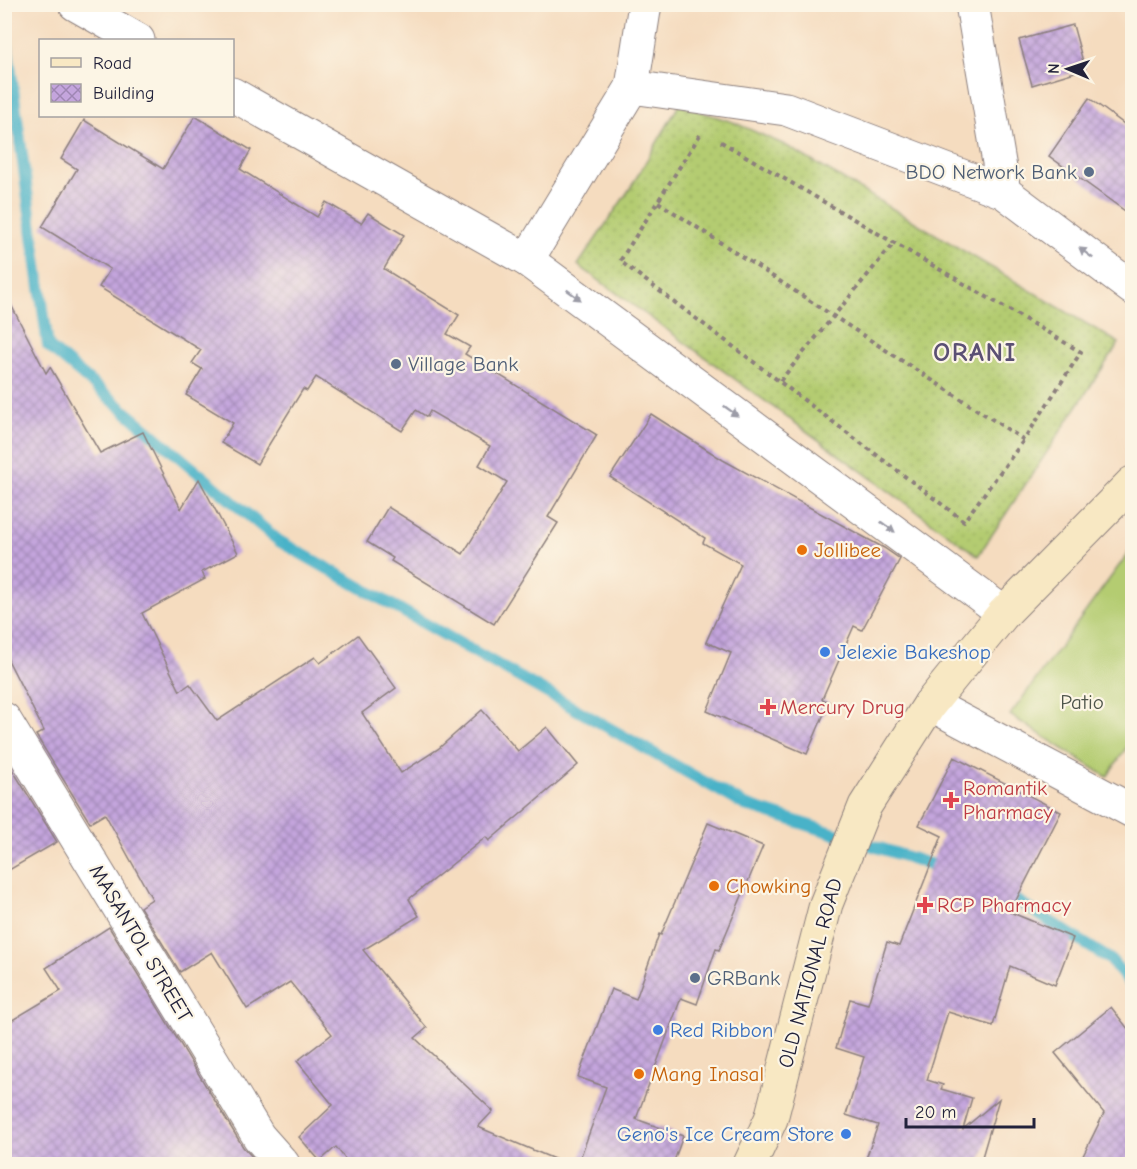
<svg xmlns="http://www.w3.org/2000/svg" width="1137" height="1169" font-family="'Comic Neue',sans-serif">
  <style>
    .grass { fill: url(#grass-dots); stroke: #6b7756; stroke-width: 1.5 }
    .garden { fill: #b4cc71; stroke: #6b7756; stroke-width: 1.5 }
    .lines { fill: none; stroke-linecap: round; stroke-linejoin: round }
    .stream { stroke: #4ab2c8; stroke-width: 12 }
    .building { fill: url(#building-cross-hatch) }
    .minor-casing { stroke: #8c7f7d; stroke-width: 35 }
    .tertiary-casing { stroke: #8c7f7d; stroke-width: 35 }
    .secondary-casing { stroke: #8c7f7d; stroke-width: 35 }
    .path { stroke: #8c7f7d; stroke-width: 4; stroke-dasharray: 4.5 4.5; stroke-linecap: butt }
    .minor { stroke: #fff; stroke-width: 33 }
    .tertiary { stroke: #fff; stroke-width: 33 }
    .secondary { stroke: #f8e8c3; stroke-width: 33 }
    .oneway { fill: #9c9ca7 }
    .service-dot { fill: #5c6f8a; stroke: #fcf5e5; stroke-width: 2 }
    .food-dot { fill: #e8710a; stroke: #fcf5e5; stroke-width: 2 }
    .shop-dot { fill: #3f7fe0; stroke: #fcf5e5; stroke-width: 2 }
    .health-dot { fill: #e0444e; stroke: #fcf5e5; stroke-width: 2 }
    .labels { text-anchor: middle; stroke-width: 4.5; stroke-linejoin: round; paint-order: stroke }
    .service-label { font-size: 21px; fill: #4e5e75; stroke: #fcf5e5; text-anchor: start }
    .food-label { font-size: 21px; fill: #c56008; stroke: #fcf5e5; text-anchor: start }
    .shop-label { font-size: 21px; fill: #366cbe; stroke: #fcf5e5; text-anchor: start }
    .park-label { font-size: 21px; fill: #4e554b; stroke: #fcf5e5 }
    .health-label { font-size: 21px; fill: #be3a42; stroke: #fcf5e5; text-anchor: start }
    .street-label { font-size: 21px; fill: #22223b; stroke: #fcf5e5 }
    .district-label { font-size: 27px; font-weight: bold; letter-spacing: 1.5px; fill: #5b5074; stroke: #fcf5e5 }
  </style>
  <defs>
    <pattern id="grass-dots" width="8" height="8" patternUnits="userSpaceOnUse" patternTransform="scale(1.5)"><rect width="8" height="8" fill="#b4cc71"/><path d="M2 2h.1M6 6h.1" fill="none" stroke="#9aaf63" stroke-width="1.8" stroke-linecap="round"/></pattern>
    <pattern id="building-cross-hatch" width="8" height="8" patternUnits="userSpaceOnUse" patternTransform="scale(1.5)"><rect width="8" height="8" fill="#c4a5dd"/><path d="M0 0l8 8M0 8l8-8" fill="none" stroke="#9f86b4"/></pattern>
  </defs>
  <rect width="100%" height="100%" fill="#fcf5e5"/>
  <filter id="ink" filterUnits="userSpaceOnUse"><feTurbulence type="fractalNoise" baseFrequency=".0167" numOctaves="2"/><feDisplacementMap in="SourceGraphic" scale="12" xChannelSelector="R" yChannelSelector="G"/><feConvolveMatrix kernelMatrix="1 2 1 2 8 2 1 2 1" color-interpolation-filters="sRGB"/></filter>
  <filter id="wash" filterUnits="userSpaceOnUse"><feTurbulence type="fractalNoise" baseFrequency=".008" numOctaves="4" result="noise"/><feDisplacementMap in="SourceGraphic" scale="24" xChannelSelector="R" yChannelSelector="G"/><feGaussianBlur stdDeviation="1.35" result="paint"/><feColorMatrix in="noise" values="0 0 0 0 0 0 0 0 0 0 0 0 0 0 0 0 0 1.4 0 .05"/><feComposite in="paint" operator="in"/></filter>
  <g filter="url(#wash)">
    <rect width="100%" height="100%" fill="#f5dcbf"/>
    <!-- grass -->
    <polygon class="grass" points="679,105 733,122 785,145 1119,343 978,556 578,265 631,187"/>
    <!-- garden -->
    <polygon class="garden" points="1132,548 1132,739 1107,777 1010,715"/>
    <g class="lines">
      <!-- stream -->
      <g class="stream">
        <polyline points="4,22 48,346 279,541 745,805 945,869"/>
        <polyline points="1003,892 1111,960 1132,986"/>
      </g>
    </g>
    <g id="blocks">
      <!-- building -->
      <g class="building">
        <polygon points="1073,25 1085,69 1032,85 1019,40"/>
        <polygon points="1089,98 1132,130 1132,216 1049,156"/>
        <polygon points="195,116 251,150 240,169 317,217 326,202 361,223 368,213 404,235 384,269 459,315 447,334 470,347 465,354 597,435 548,517 558,523 494,624 391,561 393,558 367,542 388,507 463,554 507,482 479,465 490,446 430,411 427,417 416,410 402,431 316,377 307,391 303,389 257,464 221,443 233,423 186,395 202,369 192,363 201,350 99,287 110,269 42,227 77,169 61,159 84,120 163,169"/>
        <polygon points="4,291 46,373 50,367 100,453 143,432 181,509 199,479 238,553 202,572 205,579 142,613 180,691 190,684 217,721 315,657 320,663 358,635 396,688 362,713 401,773 438,749 482,710 518,751 547,727 578,765 489,841 486,837 409,899 419,916 363,950 427,1028 415,1038 493,1111 478,1127 566,1164 349,1164 336,1147 320,1161 299,1137 333,1105 297,1061 332,1034 290,982 247,1009 212,952 180,972 140,907 152,899 105,814 90,823 36,735 44,731 4,652"/>
        <polygon points="651,414 723,460 884,548 900,559 862,630 854,626 822,699 829,702 807,754 707,711 731,653 706,642 741,564 703,543 705,538 610,477"/>
        <polygon points="4,756 57,842 4,873"/>
        <polygon points="954,757 1061,812 1010,912 1073,938 1055,985 1010,966 993,1026 948,1012 927,1080 943,1085 941,1089 972,1098 963,1129 999,1099 980,1164 864,1164 878,1125 846,1115 864,1057 836,1048 850,999 868,1004 887,942 899,946 942,836 919,825"/>
        <polygon points="708,823 763,846 719,950 716,949 697,1004 681,998 636,1119 683,1136 673,1164 578,1164 606,1087 578,1077 611,989 636,999 659,934 661,935"/>
        <polygon points="109,927 243,1147 254,1159 245,1164 4,1164 4,1025 61,991 46,968"/>
        <polygon points="1111,1007 1132,1034 1132,1164 1079,1164 1104,1113 1055,1053"/>
      </g>
    </g>
  </g>
  <g filter="url(#ink)">
    <use href="#blocks" fill-opacity="0" stroke="#8c7f7d" stroke-width="1.5"/>
    <g class="lines">
      <!-- minor casing -->
      <g class="minor-casing">
        <g id="minor">
          <polyline points="972,4 1004,192"/>
          <polyline points="632,87 645,4"/>
        </g>
      </g>
      <!-- tertiary casing -->
      <g class="tertiary-casing">
        <g id="tertiary">
          <polyline points="75,4 138,40"/>
          <polyline points="232,94 527,260 1004,613"/>
          <polyline points="527,260 632,87 786,109 1004,192 1132,288"/>
          <polyline points="930,704 1132,811"/>
          <polyline points="4,719 259,1137 283,1164"/>
        </g>
      </g>
      <!-- secondary casing -->
      <g class="secondary-casing">
        <polyline id="secondary" points="750,1164 771,1119 826,904 865,806 930,704 1004,613 1132,483"/>
      </g>
      <!-- path -->
      <g class="path">
        <polyline points="700,135 620,261 964,521 1024,440"/>
        <polyline points="658,202 1024,440 1081,352 718,140"/>
        <polyline points="780,381 894,243"/>
      </g>
      <!-- minor -->
      <use href="#minor" class="minor"/>
      <!-- tertiary -->
      <use href="#tertiary" class="tertiary"/>
      <!-- secondary -->
      <use href="#secondary" class="secondary"/>
    </g>
    <!-- one-way arrows -->
    <defs><path id="oneway-solid" d="M-6-.8H1V-3.2L6.5 0L1 3.2V.8H-6Z" transform="scale(1.5)"/></defs>
    <g class="oneway">
      <use href="#oneway-solid" transform="translate(1086 253) rotate(-143)"/>
      <use href="#oneway-solid" transform="translate(574 295) rotate(36)"/>
      <use href="#oneway-solid" transform="translate(731 411) rotate(36)"/>
      <use href="#oneway-solid" transform="translate(888 527) rotate(36)"/>
    </g>
  </g>
  <!-- markers -->
  <g class="service-dot">
    <circle cx="1089" cy="172" r="6"/>
    <circle cx="396" cy="364" r="6"/>
    <circle cx="695" cy="978" r="6"/>
  </g>
  <g class="food-dot">
    <circle cx="802" cy="550" r="6"/>
    <circle cx="714" cy="886" r="6"/>
    <circle cx="639" cy="1074" r="6"/>
  </g>
  <g class="shop-dot">
    <circle cx="825" cy="652" r="6"/>
    <circle cx="658" cy="1030" r="6"/>
    <circle cx="846" cy="1134" r="6"/>
  </g>
  <g class="health-dot">
    <path d="M765 698h6v6h6v6h-6v6h-6v-6h-6v-6h6z"/>
    <path d="M948 791h6v6h6v6h-6v6h-6v-6h-6v-6h6z"/>
    <path d="M922 896h6v6h6v6h-6v6h-6v-6h-6v-6h6z"/>
  </g>
  <g class="labels">
    <!-- service labels -->
    <g class="service-label">
      <text x="1077" y="179" text-anchor="end">BDO Network Bank</text>
      <text x="408" y="371">Village Bank</text>
      <text x="707" y="985">GRBank</text>
    </g>
    <!-- food labels -->
    <g class="food-label">
      <text x="814" y="557">Jollibee</text>
      <text x="726" y="893">Chowking</text>
      <text x="651" y="1081">Mang Inasal</text>
    </g>
    <!-- shop labels -->
    <g class="shop-label">
      <text x="837" y="659">Jelexie Bakeshop</text>
      <text x="670" y="1037">Red Ribbon</text>
      <text x="834" y="1141" text-anchor="end">Geno's Ice Cream Store</text>
    </g>
    <!-- park labels -->
    <g class="park-label">
      <text x="1082" y="709">Patio</text>
    </g>
    <!-- health labels -->
    <g class="health-label">
      <text x="780" y="714">Mercury Drug</text>
      <text x="963" y="795">Romantik<tspan x="963" dy="24">Pharmacy</tspan></text>
      <text x="937" y="912">RCP Pharmacy</text>
    </g>
    <!-- street labels -->
    <g class="street-label">
      <text transform="translate(141 943) rotate(59)" y="7">MASANTOL STREET</text>
      <text transform="translate(810 973) rotate(-75)" y="7">OLD NATIONAL ROAD</text>
    </g>
    <!-- district labels -->
    <g class="district-label">
      <text x="975" y="361">ORANI</text>
    </g>
  </g>
  <!-- margin -->
  <rect width="1137" height="1169" fill="none" stroke="#fcf5e5" stroke-width="24"/>
  <!-- legend -->
  <rect x="39" y="39" width="195" height="78" fill="#fcf5e5" stroke="#a5a1a1" stroke-width="1.5"/>
  <rect x="51" y="58" width="30" height="9" fill="#f8e8c3" stroke="#a5a1a1" stroke-width="1.5"/>
  <text x="93" y="69" font-size="18" fill="#22223b">Road</text>
  <rect x="51" y="84" width="30" height="18" fill="url(#building-cross-hatch)" stroke="#a5a1a1" stroke-width="1.5"/>
  <text x="93" y="99" font-size="18" fill="#22223b">Building</text>
  <!-- north arrow -->
  <g transform="translate(1068 69) rotate(272)" stroke="#fcf5e5" stroke-width="4.5" paint-order="stroke">
  <path d="M0-4.5L10 22L0 15L-10 22Z" fill="#22223b"/>
  <text y="-9" font-size="16" font-weight="bold" text-anchor="middle" fill="#22223b">N</text>
  </g>
  <!-- scale -->
  <path d="M906 1118v9h128v-9" fill="none" stroke="#22223b" stroke-width="3"/>
  <text x="915" y="1118" font-size="18" fill="#22223b" stroke="#fcf5e5" stroke-width="4.5" paint-order="stroke">20 m</text>
</svg>
